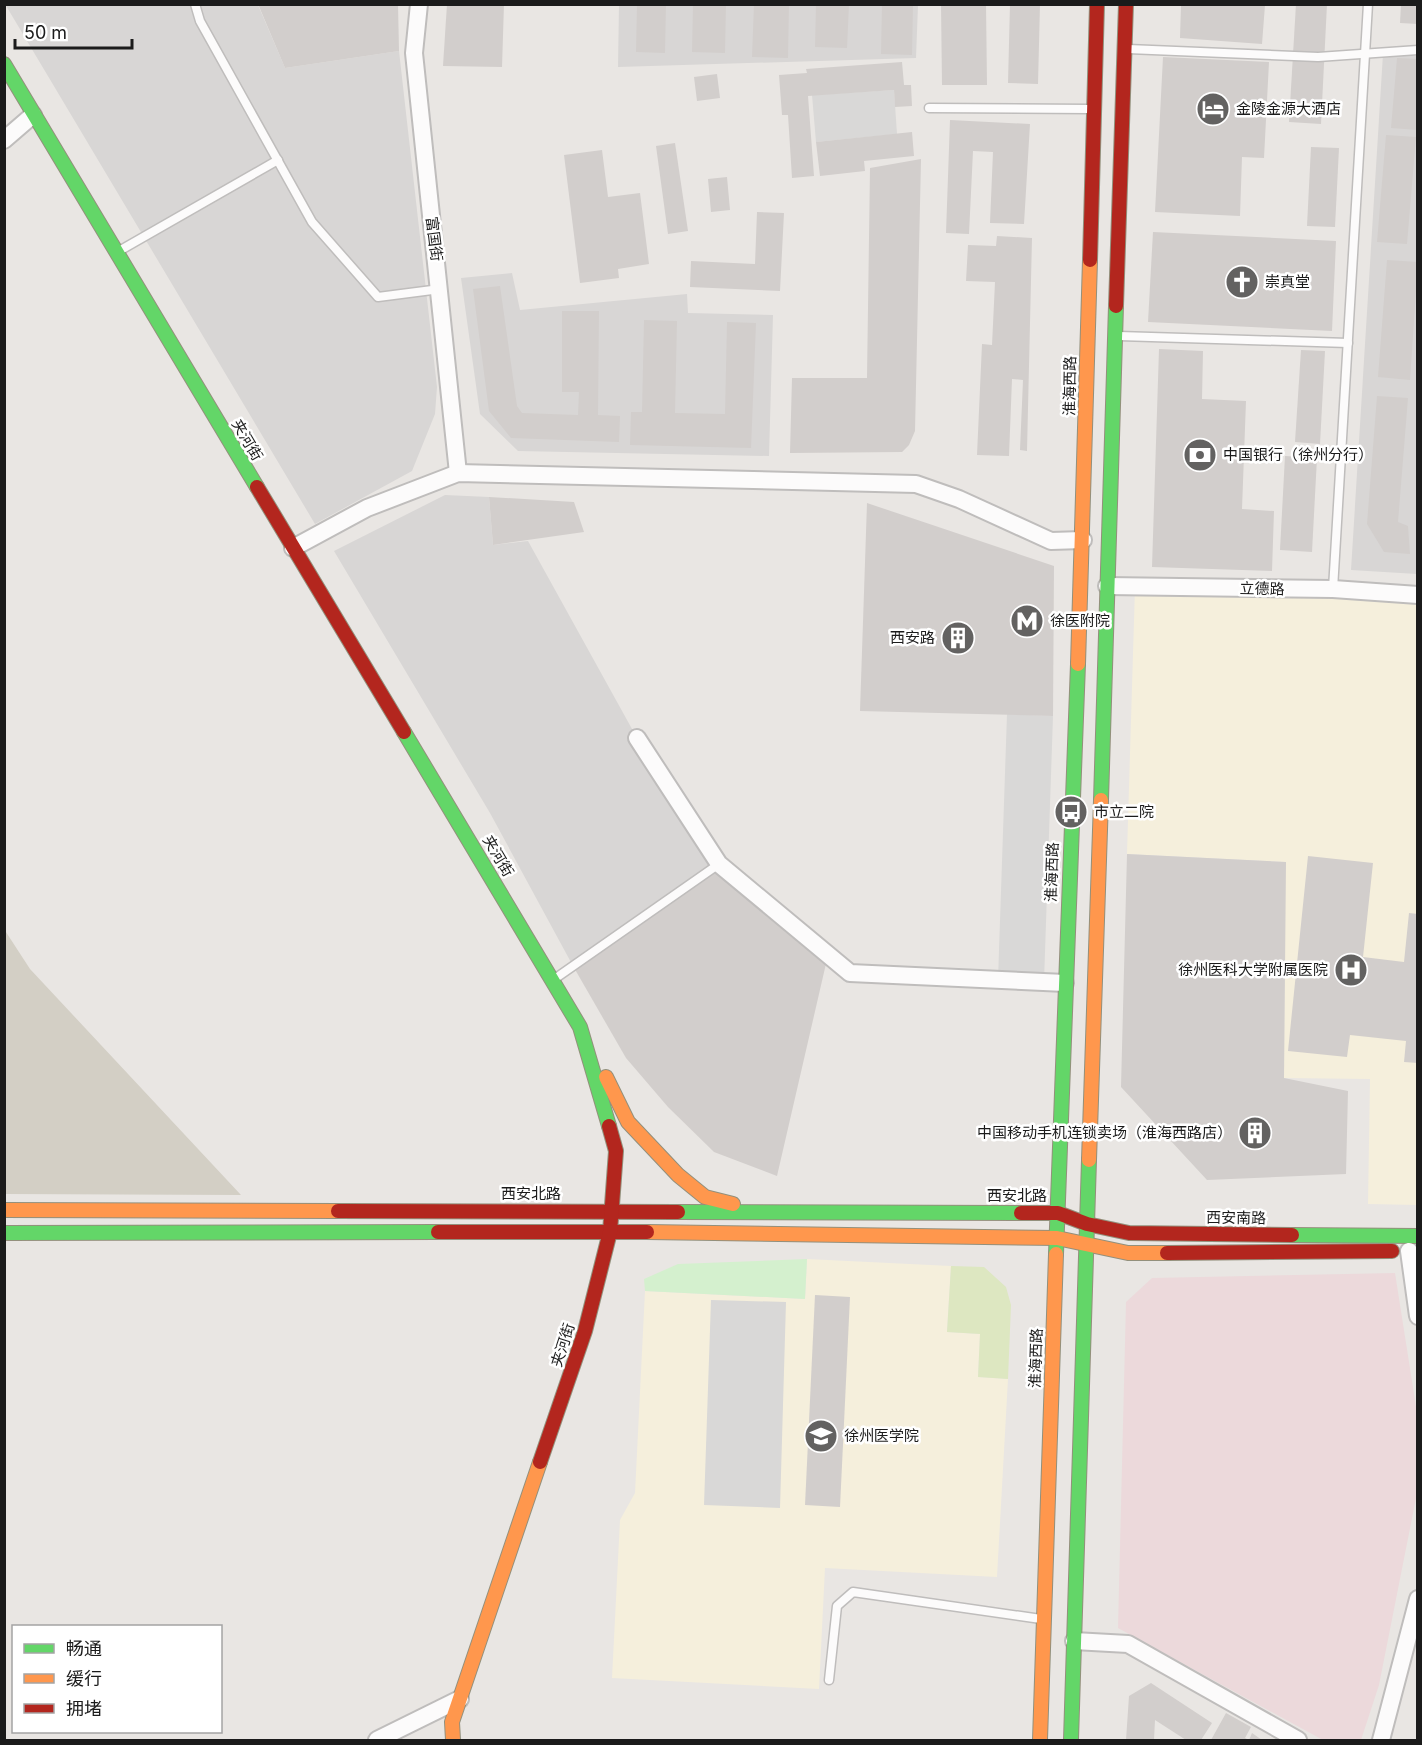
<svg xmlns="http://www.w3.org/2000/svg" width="1422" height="1745" font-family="Inter,'Noto Sans SC',sans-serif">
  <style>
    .residential { fill: #d8d6d5 }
    .commercial { fill: #ecd9db }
    .education { fill: #f5efdc }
    .construction { fill: #d3cfc5 }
    .grass { fill: #dde7c1 }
    .park { fill: #d4f0ce }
    .parking { fill: #d9d8d7 }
    .building { fill: #d2cecc }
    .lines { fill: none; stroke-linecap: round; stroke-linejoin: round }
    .lane-casing { stroke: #bfbdbc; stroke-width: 11 }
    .street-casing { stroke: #bfbdbc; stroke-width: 20 }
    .fast-casing { stroke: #93907c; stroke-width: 16 }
    .slow-casing { stroke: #93907c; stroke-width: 16 }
    .jam-casing { stroke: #93907c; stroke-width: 16 }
    .lane { stroke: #fcfbfb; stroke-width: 8 }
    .street { stroke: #fcfbfb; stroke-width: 16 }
    .fast { stroke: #63d668; stroke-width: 14 }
    .slow { stroke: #ff974d; stroke-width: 14 }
    .jam { stroke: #b3261e; stroke-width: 14 }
    .labels { text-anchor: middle; stroke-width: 5; stroke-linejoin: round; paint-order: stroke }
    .poi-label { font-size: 15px; fill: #1b1b1b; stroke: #fff; text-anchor: start }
    .street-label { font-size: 15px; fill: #1b1b1b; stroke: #fff }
  </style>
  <rect width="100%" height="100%" fill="#e9e6e3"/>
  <!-- residential -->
  <g class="residential">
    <polygon points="5,4 258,5 285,68 399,51 437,387 435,414 412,471 315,524"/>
    <polygon points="619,5 918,5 916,58 618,67"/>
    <polygon points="1383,54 1417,56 1417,574 1351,570"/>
    <polygon points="512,273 520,310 687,294 688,313 773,315 769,456 518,451 480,414 461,278"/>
    <polygon points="445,495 489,497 493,545 528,541 637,738 719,864 573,966 490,813 334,551"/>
  </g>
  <!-- commercial -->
  <polygon class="commercial" points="1395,1273 1417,1413 1417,1493 1379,1685 1361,1740 1323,1740 1118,1628 1126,1302 1152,1278"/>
  <!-- education -->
  <g class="education">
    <polygon points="1135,587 1417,599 1417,1205 1368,1204 1370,1079 1284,1078 1285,862 1127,854"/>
    <polygon points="807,1259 951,1266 947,1332 980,1334 978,1377 1008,1379 997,1577 825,1568 819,1689 612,1678 620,1520 635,1493 645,1291 805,1299"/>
  </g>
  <!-- construction -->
  <polygon class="construction" points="4,929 30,969 241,1195 5,1194"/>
  <!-- grass -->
  <polygon class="grass" points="951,1266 984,1267 1006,1287 1011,1305 1008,1379 978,1377 980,1334 947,1332"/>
  <!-- park -->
  <polygon class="park" points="807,1259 805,1299 645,1291 644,1279 678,1264"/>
  <!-- parking -->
  <g class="parking">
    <polygon points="894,90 897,134 816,142 812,95"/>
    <polygon points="1007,714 1053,716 1044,982 998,980"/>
    <polygon points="711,1300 786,1302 780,1508 704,1505"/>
  </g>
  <!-- building -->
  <g class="building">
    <polygon points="258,4 398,4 399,51 285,68"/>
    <polygon points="447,4 504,4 502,67 443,66"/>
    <polygon points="637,4 666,4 665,53 636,52"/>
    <polygon points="693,4 726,4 725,53 692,52"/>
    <polygon points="754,4 789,4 788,58 752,57"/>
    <polygon points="816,4 849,4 847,48 815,47"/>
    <polygon points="882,4 913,4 912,55 881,54"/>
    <polygon points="941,4 986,4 987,85 942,85"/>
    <polygon points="1010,4 1040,4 1038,84 1008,83"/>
    <polygon points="1296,4 1327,4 1321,124 1289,122"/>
    <polygon points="1401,4 1418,4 1418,24 1400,23"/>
    <polygon points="1181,5 1265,5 1262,44 1180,38"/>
    <polygon points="1163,57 1269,62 1264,158 1242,157 1240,216 1155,212"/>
    <polygon points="1397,58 1418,59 1418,130 1391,128"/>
    <polygon points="902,62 904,85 911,85 912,106 895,107 894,90 808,96 814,176 792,178 788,115 782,115 779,75 807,73 806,69"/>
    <polygon points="717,74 720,98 697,101 694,77"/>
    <polygon points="950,120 1030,124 1024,224 990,223 993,152 973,151 969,234 946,233"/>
    <polygon points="912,132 914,156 864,161 865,171 820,176 816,142"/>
    <polygon points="1386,135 1416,137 1407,244 1377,242"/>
    <polygon points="675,143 688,231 668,234 656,146"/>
    <polygon points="1311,147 1339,148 1335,227 1307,226"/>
    <polygon points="602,150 608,197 640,193 649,264 618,269 619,278 580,283 564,155"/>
    <polygon points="921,159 915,431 909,445 902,452 790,453 792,378 867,378 870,168"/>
    <polygon points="727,177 730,210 711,212 708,179"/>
    <polygon points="757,212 784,213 780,291 690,287 691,261 755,264"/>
    <polygon points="1153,232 1336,241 1332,331 1148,322"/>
    <polygon points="997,236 1032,238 1027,451 1020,450 1023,380 1012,379 1009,456 977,455 982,344 992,345 995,282 966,281 968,245 996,246"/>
    <polygon points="1387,260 1418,262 1410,380 1378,377"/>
    <polygon points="500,286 517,406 522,413 578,415 579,392 562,392 562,311 599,311 598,415 620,416 619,442 511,438 489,411 473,289"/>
    <polygon points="644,320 677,321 675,413 725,414 727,322 756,323 751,448 630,445 631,412 642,412"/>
    <polygon points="1159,349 1203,351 1202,399 1246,401 1242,509 1274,511 1272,571 1152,567"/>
    <polygon points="1301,350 1325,351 1320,444 1295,442"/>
    <polygon points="1377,396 1408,398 1398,522 1408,526 1410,554 1384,552 1367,524"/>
    <polygon points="1285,456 1317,458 1312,552 1280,550"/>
    <polygon points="489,497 574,502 584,532 493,545"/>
    <polygon points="867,503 1054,566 1053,716 860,711"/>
    <polygon points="1127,854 1286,862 1284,1078 1348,1091 1346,1174 1207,1180 1121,1087"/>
    <polygon points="1308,856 1373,863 1363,957 1404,962 1409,913 1418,914 1418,1063 1404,1062 1406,1041 1350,1035 1347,1057 1288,1051"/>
    <polygon points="719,864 828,955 777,1176 714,1152 668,1107 626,1058 573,966"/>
    <polygon points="815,1295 850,1297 840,1507 805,1505"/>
    <polygon points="1151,1683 1212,1723 1201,1740 1186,1740 1155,1720 1154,1740 1126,1740 1129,1696"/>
    <polygon points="1226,1713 1251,1727 1245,1738 1249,1740 1252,1733 1262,1740 1211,1740"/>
  </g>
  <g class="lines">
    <!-- lane casing -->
    <g class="lane-casing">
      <g id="lane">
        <polyline points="195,4 200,21 312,222 378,297 440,289"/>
        <polyline points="1128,49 1318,57 1418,50"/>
        <polyline points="929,108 1090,109"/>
        <polyline points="119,251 278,160"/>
        <polyline points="1119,336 1348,343"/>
        <polyline points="1333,589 1368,4"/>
        <polyline points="553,980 719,864"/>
        <polyline points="829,1680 837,1606 853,1592 1041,1619"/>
      </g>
    </g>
    <!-- street casing -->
    <g class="street-casing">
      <g id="street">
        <polyline points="419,4 414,53 458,473"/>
        <polyline points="4,140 33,115"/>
        <polyline points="293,548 367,508 458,473 916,484 959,499 1051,541 1083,540"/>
        <polyline points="1107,586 1333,589 1418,595"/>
        <polyline points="637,738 719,864 850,973 1065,983"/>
        <polyline points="1409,1251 1418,1316"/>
        <polyline points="1074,1641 1128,1644 1298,1740"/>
        <polyline points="377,1740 460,1699"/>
        <polyline points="1381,1740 1418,1599"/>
      </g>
    </g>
    <!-- fast casing -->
    <g class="fast-casing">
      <g id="fast">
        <polyline points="4,64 257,487"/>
        <polyline points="404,732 580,1027 609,1126"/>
        <polyline points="1101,800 1116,306"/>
        <polyline points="678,1212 1021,1213"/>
        <polyline points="4,1233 438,1232"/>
        <polyline points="1292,1235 1418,1236"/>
        <polyline points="1056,1254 1078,664"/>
        <polyline points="1071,1740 1089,1160"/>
      </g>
    </g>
    <!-- slow casing -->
    <g class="slow-casing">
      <g id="slow">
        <polyline points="1078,664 1090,260"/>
        <polyline points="606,1077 628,1122 678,1175 705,1197 733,1204"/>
        <polyline points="1089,1160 1101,800"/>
        <polyline points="4,1210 338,1211"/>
        <polyline points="647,1232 1057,1238 1128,1253 1167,1253"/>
        <polyline points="453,1740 452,1722 540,1462"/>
        <polyline points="1040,1740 1056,1254"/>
      </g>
    </g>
    <!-- jam casing -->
    <g class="jam-casing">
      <g id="jam">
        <polyline points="1090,260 1097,4"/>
        <polyline points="1116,306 1126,4"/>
        <polyline points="257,487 404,732"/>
        <polyline points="338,1211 678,1212"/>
        <polyline points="1021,1213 1058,1213 1087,1224 1129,1233 1292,1235"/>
        <polyline points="438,1232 647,1232"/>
        <polyline points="1167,1253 1392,1251"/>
        <polyline points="540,1462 585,1331 610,1232 616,1151 609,1126"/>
      </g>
    </g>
    <!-- lane -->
    <use href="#lane" class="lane"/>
    <!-- street -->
    <use href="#street" class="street"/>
    <!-- fast -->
    <use href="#fast" class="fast"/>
    <!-- slow -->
    <use href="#slow" class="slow"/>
    <!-- jam -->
    <use href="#jam" class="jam"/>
  </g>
  <!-- icons -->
  <defs>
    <g id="hotel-disc" transform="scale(1.725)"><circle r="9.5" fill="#636261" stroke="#fff"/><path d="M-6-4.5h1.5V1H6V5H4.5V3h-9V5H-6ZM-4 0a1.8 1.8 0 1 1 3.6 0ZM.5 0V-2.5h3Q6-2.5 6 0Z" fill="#fff"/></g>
    <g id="church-disc" transform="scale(1.725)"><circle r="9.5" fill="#636261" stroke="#fff"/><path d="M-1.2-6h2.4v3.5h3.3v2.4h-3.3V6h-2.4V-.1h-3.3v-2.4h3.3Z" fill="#fff"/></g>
    <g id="bank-disc" transform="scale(1.725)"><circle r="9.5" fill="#636261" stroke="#fff"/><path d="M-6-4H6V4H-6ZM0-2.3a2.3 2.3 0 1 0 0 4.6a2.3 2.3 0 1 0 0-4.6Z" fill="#fff"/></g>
    <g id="metro-disc" transform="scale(1.725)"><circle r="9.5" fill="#636261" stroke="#fff"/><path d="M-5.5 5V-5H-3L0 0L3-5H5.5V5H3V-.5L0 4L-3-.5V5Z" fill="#fff"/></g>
    <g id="building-disc" transform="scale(1.725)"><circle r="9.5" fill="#636261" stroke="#fff"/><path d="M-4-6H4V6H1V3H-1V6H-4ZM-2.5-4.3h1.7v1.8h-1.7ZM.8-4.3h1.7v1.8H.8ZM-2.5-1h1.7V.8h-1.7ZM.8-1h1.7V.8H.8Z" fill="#fff"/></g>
    <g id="bus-disc" transform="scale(1.725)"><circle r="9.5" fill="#636261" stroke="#fff"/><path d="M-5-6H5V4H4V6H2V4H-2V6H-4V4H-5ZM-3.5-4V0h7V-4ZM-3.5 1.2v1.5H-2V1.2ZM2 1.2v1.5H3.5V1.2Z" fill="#fff"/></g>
    <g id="hospital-disc" transform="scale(1.725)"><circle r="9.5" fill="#636261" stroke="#fff"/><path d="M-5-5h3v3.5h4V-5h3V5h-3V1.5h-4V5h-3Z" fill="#fff"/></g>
    <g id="university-disc" transform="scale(1.725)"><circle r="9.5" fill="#636261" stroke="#fff"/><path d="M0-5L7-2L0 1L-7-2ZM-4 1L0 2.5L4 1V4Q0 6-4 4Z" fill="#fff"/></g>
  </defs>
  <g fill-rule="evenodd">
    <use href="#hotel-disc" x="1213" y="109"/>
    <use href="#church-disc" x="1242" y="282"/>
    <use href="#bank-disc" x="1200" y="455"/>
    <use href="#metro-disc" x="1027" y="621"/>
    <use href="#building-disc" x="958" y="638"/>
    <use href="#bus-disc" x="1071" y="812"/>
    <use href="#hospital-disc" x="1351" y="970"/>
    <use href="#building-disc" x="1255" y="1133"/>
    <use href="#university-disc" x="821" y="1436"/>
  </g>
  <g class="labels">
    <!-- poi labels -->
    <g class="poi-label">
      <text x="1236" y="114">金陵金源大酒店</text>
      <text x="1265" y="287">崇真堂</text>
      <text x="1223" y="460">中国银行（徐州分行）</text>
      <text x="1050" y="626">徐医附院</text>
      <text x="935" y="643" text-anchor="end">西安路</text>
      <text x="1094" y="817">市立二院</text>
      <text x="1328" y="975" text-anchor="end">徐州医科大学附属医院</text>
      <text x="1232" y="1138" text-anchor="end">中国移动手机连锁卖场（淮海西路店）</text>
      <text x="844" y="1441">徐州医学院</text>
    </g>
    <!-- street labels -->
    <g class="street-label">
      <text transform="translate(434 239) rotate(83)" y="5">富国街</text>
      <text transform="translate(1070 386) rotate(-89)" y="5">淮海西路</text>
      <text transform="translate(247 440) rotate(59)" y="5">夹河街</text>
      <text transform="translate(1262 589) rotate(1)" y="5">立德路</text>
      <text transform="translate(498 856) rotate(59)" y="5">夹河街</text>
      <text transform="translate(1052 872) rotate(-88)" y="5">淮海西路</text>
      <text x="531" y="1199">西安北路</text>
      <text x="1017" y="1201">西安北路</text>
      <text transform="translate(1236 1218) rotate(1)" y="5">西安南路</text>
      <text transform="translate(563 1345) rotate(-72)" y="5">夹河街</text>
      <text transform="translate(1036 1358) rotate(-88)" y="5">淮海西路</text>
    </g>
  </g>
  <!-- border -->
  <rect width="1422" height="1745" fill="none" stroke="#1b1b1b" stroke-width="12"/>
  <!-- legend -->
  <rect x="12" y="1625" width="210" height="108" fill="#ffffff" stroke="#a4a4a4" stroke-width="1.5"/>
  <rect x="24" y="1644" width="30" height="9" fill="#63d668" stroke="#a4a4a4" stroke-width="1.5"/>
  <text x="66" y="1655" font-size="18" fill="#1b1b1b">畅通</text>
  <rect x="24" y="1674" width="30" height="9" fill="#ff974d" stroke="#a4a4a4" stroke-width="1.5"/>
  <text x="66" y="1685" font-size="18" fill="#1b1b1b">缓行</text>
  <rect x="24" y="1704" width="30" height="9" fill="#b3261e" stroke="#a4a4a4" stroke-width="1.5"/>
  <text x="66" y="1715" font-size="18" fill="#1b1b1b">拥堵</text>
  <!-- scale -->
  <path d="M15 39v9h117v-9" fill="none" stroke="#1b1b1b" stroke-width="3"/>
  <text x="24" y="39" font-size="18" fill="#1b1b1b" stroke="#ffffff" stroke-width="4.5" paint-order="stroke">50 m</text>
</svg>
